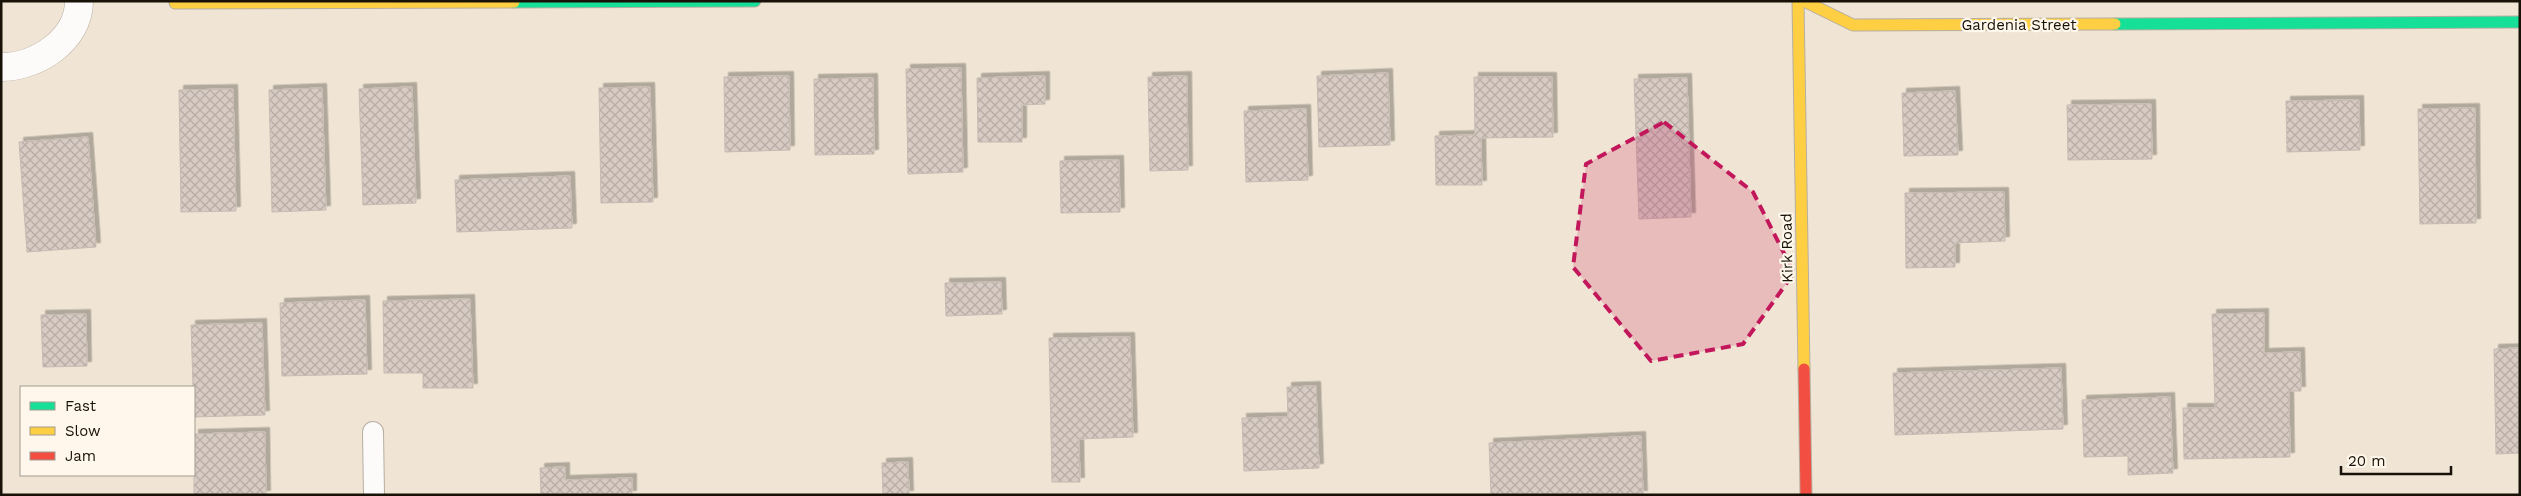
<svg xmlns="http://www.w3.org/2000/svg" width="2521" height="496" font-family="'Work Sans',sans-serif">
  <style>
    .building { fill: url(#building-cross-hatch); stroke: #c6bab2; filter: url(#shadow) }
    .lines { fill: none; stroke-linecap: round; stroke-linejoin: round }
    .lane-casing { stroke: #b6aea1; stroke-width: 22 }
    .street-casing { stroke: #b6aea1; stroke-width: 29 }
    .fast-casing { stroke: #b6aea1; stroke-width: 13 }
    .slow-casing { stroke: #b6aea1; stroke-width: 13 }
    .jam-casing { stroke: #b6aea1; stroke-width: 13 }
    .lane { stroke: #fdfbf9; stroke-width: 20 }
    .street { stroke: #fdfbf9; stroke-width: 28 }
    .fast { stroke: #16e098; stroke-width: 11 }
    .slow { stroke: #ffcf43; stroke-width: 11 }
    .jam { stroke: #f24e42; stroke-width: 11 }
    .marked { fill: #c2185b; fill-opacity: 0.2; stroke: #c2185b; stroke-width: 4; stroke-dasharray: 10 6; stroke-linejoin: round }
    .labels { text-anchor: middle; stroke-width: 4.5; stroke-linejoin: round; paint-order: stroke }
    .street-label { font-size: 15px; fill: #171107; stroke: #fff7eb }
  </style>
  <defs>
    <pattern id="building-cross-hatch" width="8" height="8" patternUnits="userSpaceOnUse" patternTransform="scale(1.25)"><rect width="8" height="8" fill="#d7cbc3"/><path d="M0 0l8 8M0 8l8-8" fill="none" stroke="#b8ada6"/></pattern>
    <filter id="shadow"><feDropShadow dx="4.5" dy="-4.5" stdDeviation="0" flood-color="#0004"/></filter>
  </defs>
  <rect width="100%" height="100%" fill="#f0e5d4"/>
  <!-- building -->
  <g class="building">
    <polygon points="961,68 963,172 908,174 906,69"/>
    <polygon points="1388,73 1390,145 1319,147 1317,76"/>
    <polygon points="789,76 790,150 725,152 724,77"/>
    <polygon points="1045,76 1045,104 1022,105 1022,142 978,142 977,78"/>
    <polygon points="1187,76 1188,170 1150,171 1148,77"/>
    <polygon points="1474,77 1552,77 1553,137 1481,138 1482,185 1436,185 1435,136 1475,135"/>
    <polygon points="873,78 874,154 815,155 814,79"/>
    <polygon points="1687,78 1691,217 1639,219 1634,79"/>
    <polygon points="412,87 416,203 363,205 359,89"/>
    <polygon points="650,87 653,202 601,203 599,88"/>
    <polygon points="322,88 326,210 272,212 269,90"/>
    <polygon points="233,89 236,211 181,212 179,90"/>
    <polygon points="1955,91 1958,155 1904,156 1902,93"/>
    <polygon points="2359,100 2360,150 2287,152 2286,101"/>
    <polygon points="2151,104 2152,159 2068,160 2067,105"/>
    <polygon points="2475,108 2476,223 2420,224 2418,109"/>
    <polygon points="1306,109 1308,180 1246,182 1244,111"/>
    <polygon points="88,137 96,247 27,252 19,142"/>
    <polygon points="1119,160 1120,212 1061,213 1060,161"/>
    <polygon points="570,176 572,228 457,232 455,180"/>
    <polygon points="2004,192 2005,241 1955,243 1955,267 1906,268 1905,193"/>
    <polygon points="1001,282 1002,314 946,316 945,283"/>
    <polygon points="470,299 473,388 423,388 423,373 384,373 383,301"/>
    <polygon points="365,300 367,374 282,376 280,303"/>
    <polygon points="2264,313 2264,353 2300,352 2301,391 2289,391 2290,457 2184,459 2183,408 2215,408 2212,314"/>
    <polygon points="86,314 87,366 43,367 41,315"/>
    <polygon points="262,323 265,415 194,417 191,325"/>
    <polygon points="1130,337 1133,437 1079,439 1080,482 1052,482 1049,338"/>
    <polygon points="2520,348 2520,453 2496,454 2494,349"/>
    <polygon points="2061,368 2063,429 1895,435 1893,373"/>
    <polygon points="1316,386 1319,468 1244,471 1242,418 1288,417 1287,387"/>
    <polygon points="2170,397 2173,473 2128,475 2128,456 2084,457 2082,400"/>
    <polygon points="265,432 266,495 194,495 194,434"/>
    <polygon points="1641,436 1643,495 1491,495 1489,443"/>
    <polygon points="908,462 909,495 883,495 882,463"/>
    <polygon points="565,467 565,480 632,478 632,495 541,495 540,468"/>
  </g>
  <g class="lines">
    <!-- lane casing -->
    <g class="lane-casing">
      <polyline id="lane" points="373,432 374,495"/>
    </g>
    <!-- street casing -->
    <g class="street-casing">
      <path id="street" d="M1 67C37 67 79 40 79 1"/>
    </g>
    <!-- fast casing -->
    <g class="fast-casing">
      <g id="fast">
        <polyline points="514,2 755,1"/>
        <polyline points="2115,24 2520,22"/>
      </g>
    </g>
    <!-- slow casing -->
    <g class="slow-casing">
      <g id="slow">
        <polyline points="1798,1 1804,369"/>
        <polyline points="1804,1 1853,25 2115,24"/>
        <polyline points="175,3 514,2"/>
      </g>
    </g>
    <!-- jam casing -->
    <g class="jam-casing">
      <polyline id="jam" points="1804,369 1806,495"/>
    </g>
    <!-- lane -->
    <use href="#lane" class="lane"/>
    <!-- street -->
    <use href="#street" class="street"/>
    <!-- fast -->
    <use href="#fast" class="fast"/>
    <!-- slow -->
    <use href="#slow" class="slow"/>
    <!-- jam -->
    <use href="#jam" class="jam"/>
  </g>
  <!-- marked area -->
  <path class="marked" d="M1664 122 1753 192 1794 273 1743 344 1651 361 1573 267 1586 164Z"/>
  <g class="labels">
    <!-- street labels -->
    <g class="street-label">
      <text x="2019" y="30">Gardenia Street</text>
      <text transform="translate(1787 248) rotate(-91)" y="5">Kirk Road</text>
    </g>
  </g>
  <!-- border -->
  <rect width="2521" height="496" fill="none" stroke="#171107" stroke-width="5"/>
  <!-- legend -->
  <rect x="20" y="386" width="175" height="90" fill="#fff7eb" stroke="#a29b90"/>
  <rect x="30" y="402" width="25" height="8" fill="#16e098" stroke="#a29b90"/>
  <text x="65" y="411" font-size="15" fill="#171107">Fast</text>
  <rect x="30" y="427" width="25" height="8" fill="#ffcf43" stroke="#a29b90"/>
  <text x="65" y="436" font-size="15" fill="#171107">Slow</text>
  <rect x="30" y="452" width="25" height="8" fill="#f24e42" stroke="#a29b90"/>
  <text x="65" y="461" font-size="15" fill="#171107">Jam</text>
  <!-- scale -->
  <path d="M2341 466v8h110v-8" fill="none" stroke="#171107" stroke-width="2.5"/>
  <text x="2348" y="466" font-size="15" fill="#171107" stroke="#fff7eb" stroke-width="4" paint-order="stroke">20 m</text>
</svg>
